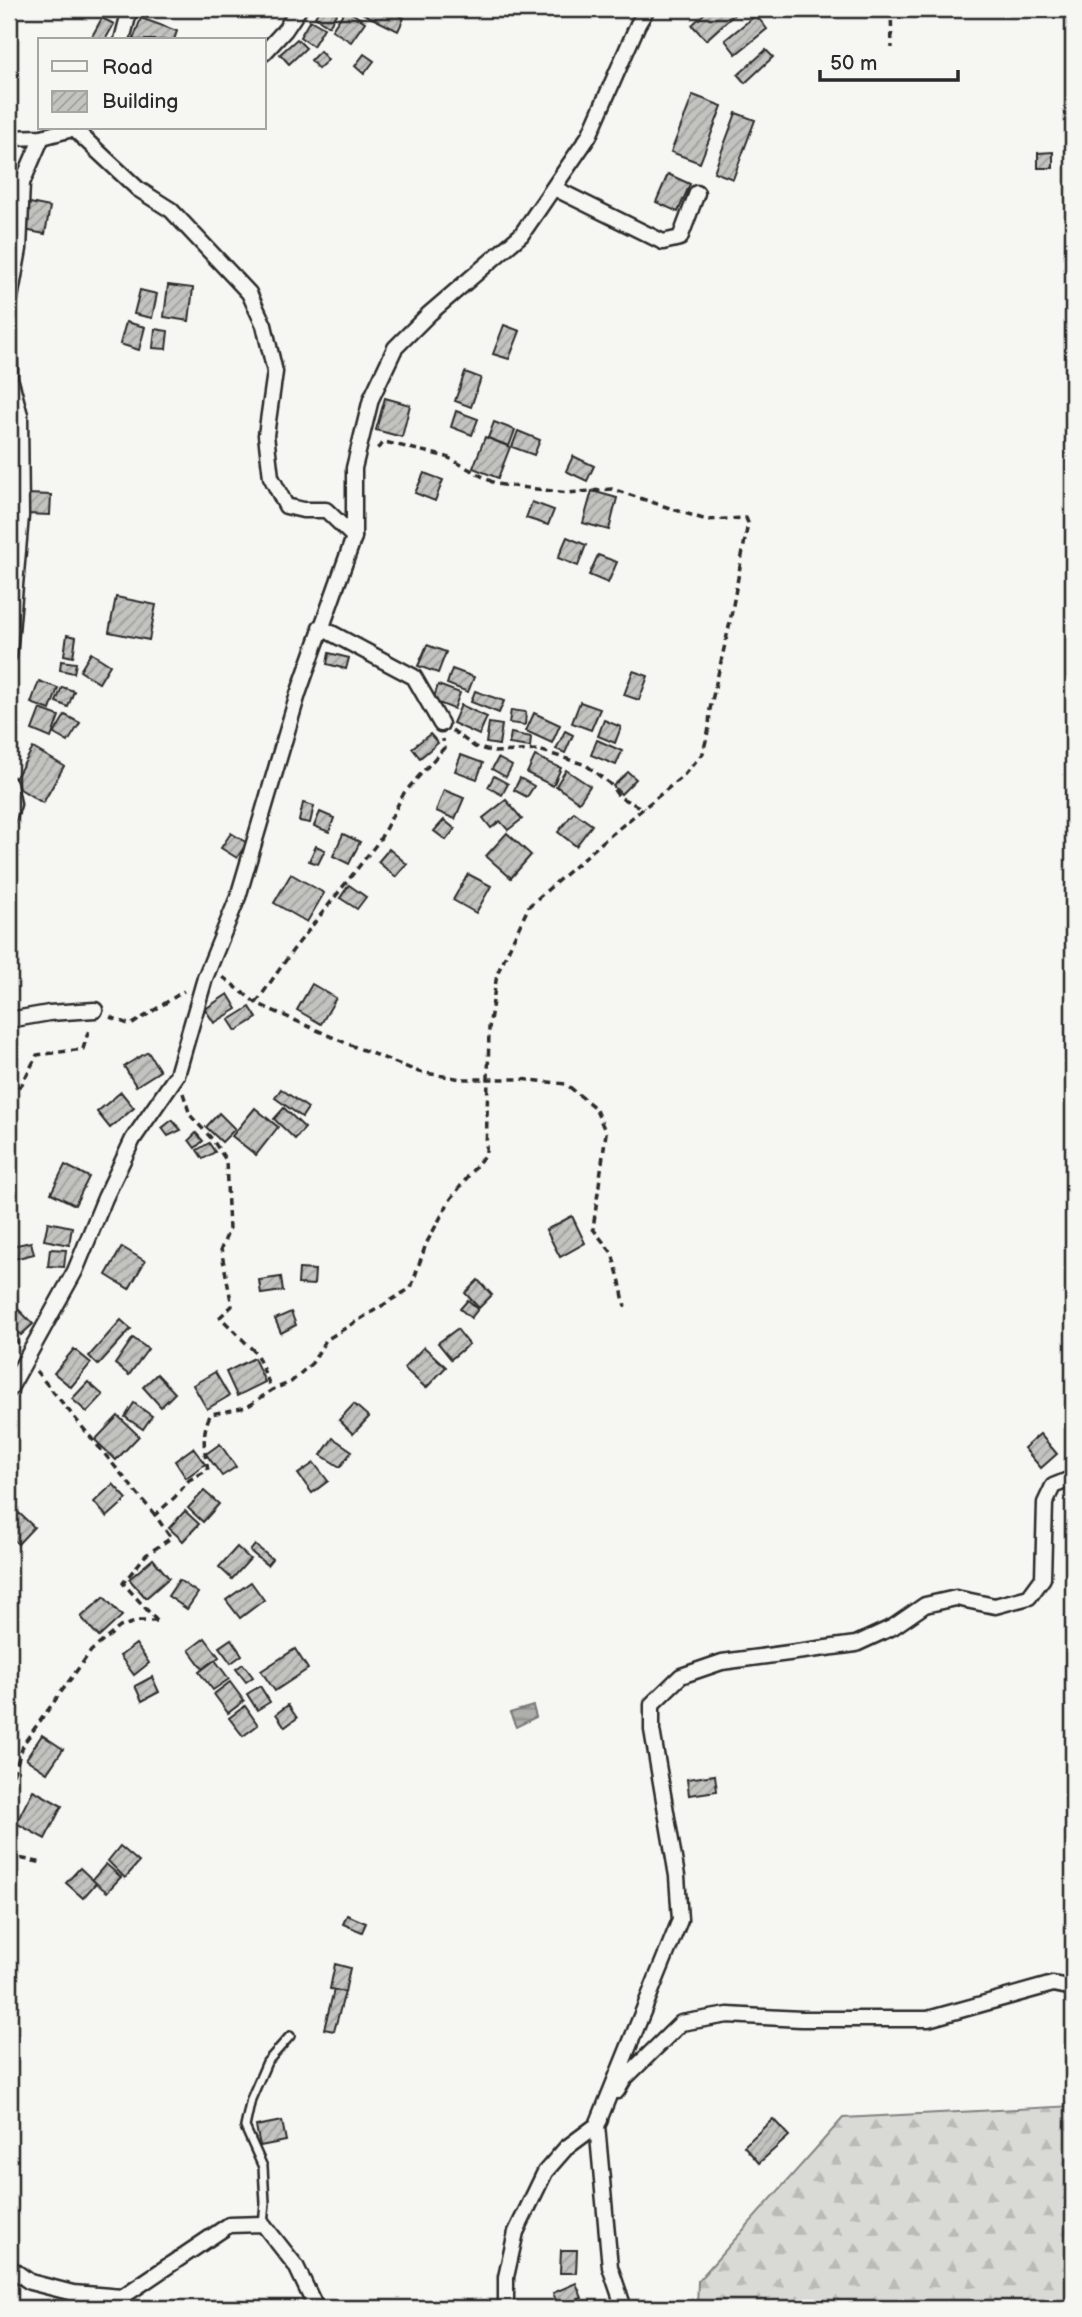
<svg xmlns="http://www.w3.org/2000/svg" width="1082" height="2317" font-family="'Balsamiq Sans',sans-serif">
  <style>
    .forest { fill: url(#forest-firs); stroke: #828280; stroke-width: 2 }
    .water { fill: url(#water-rules); stroke: #7a7a78; stroke-width: 2 }
    .building { fill: url(#building-hatch); stroke: #2b2b2b; stroke-width: 2 }
    .lines { fill: none; stroke-linecap: round; stroke-linejoin: round }
    .service-casing { stroke: #2b2b2b; stroke-width: 12 }
    .minor-casing { stroke: #2b2b2b; stroke-width: 19 }
    .path { stroke: #2b2b2b; stroke-width: 3.5; stroke-dasharray: 7 5; stroke-linecap: butt }
    .service { stroke: #f6f6f2; stroke-width: 7 }
    .minor { stroke: #f6f6f2; stroke-width: 14 }
  </style>
  <defs>
    <pattern id="forest-firs" width="22" height="20" patternUnits="userSpaceOnUse" patternTransform="scale(1.75)"><rect width="22" height="20" fill="#d9d9d5"/><path d="M5 1l3.5 6h-7zM16 11l3.5 6h-7z" fill="#babab7"/></pattern>
    <pattern id="water-rules" width="6" height="5" patternUnits="userSpaceOnUse" patternTransform="scale(1.75)"><rect width="6" height="5" fill="#aeaeab"/><path d="M0 2.5h6" fill="none" stroke="#8e8e8b"/></pattern>
    <pattern id="building-hatch" width="6" height="6" patternUnits="userSpaceOnUse" patternTransform="scale(1.75)"><rect width="6" height="6" fill="#c3c3c0"/><path d="M-1 1l2-2M0 6l6-6M5 7l2-2" fill="none" stroke="#9f9f9c"/></pattern>
  </defs>
  <rect width="100%" height="100%" fill="#f6f6f2"/>
  <filter id="ink" filterUnits="userSpaceOnUse"><feTurbulence type="fractalNoise" baseFrequency=".0143" numOctaves="2"/><feDisplacementMap in="SourceGraphic" scale="14" xChannelSelector="R" yChannelSelector="G"/><feConvolveMatrix kernelMatrix="1 2 1 2 8 2 1 2 1" color-interpolation-filters="sRGB"/></filter>
  <g filter="url(#ink)">
    <!-- forest -->
    <polygon class="forest" points="1073,2106 1073,2308 697,2308 698,2281 843,2118"/>
    <!-- water -->
    <polygon class="water" points="533,1706 536,1717 516,1727 510,1713"/>
    <!-- building -->
    <g class="building">
      <polygon points="320,9 339,9 329,26 315,17"/>
      <polygon points="346,9 365,22 351,42 332,30"/>
      <polygon points="354,9 387,9 404,18 398,31"/>
      <polygon points="709,9 732,9 736,13 706,40 692,25"/>
      <polygon points="756,15 767,29 736,54 725,40"/>
      <polygon points="102,18 114,24 105,40 90,40"/>
      <polygon points="141,18 177,31 174,40 133,40"/>
      <polygon points="310,20 324,28 313,46 300,37"/>
      <polygon points="297,39 306,48 289,64 280,54"/>
      <polygon points="766,50 773,57 745,83 738,75"/>
      <polygon points="320,51 328,60 318,69 311,60"/>
      <polygon points="364,54 374,61 364,74 355,66"/>
      <polygon points="693,95 722,106 700,163 671,152"/>
      <polygon points="736,113 755,120 733,179 714,172"/>
      <polygon points="1053,152 1053,168 1038,168 1038,153"/>
      <polygon points="668,174 690,184 678,212 656,202"/>
      <polygon points="30,203 50,207 45,234 24,230"/>
      <polygon points="168,285 193,288 189,321 164,317"/>
      <polygon points="140,290 157,294 152,318 134,314"/>
      <polygon points="126,322 145,327 139,350 120,344"/>
      <polygon points="504,325 520,331 509,359 493,354"/>
      <polygon points="155,329 168,331 166,349 153,348"/>
      <polygon points="465,372 481,378 471,407 455,401"/>
      <polygon points="385,398 410,405 402,437 376,430"/>
      <polygon points="456,411 478,419 472,435 451,427"/>
      <polygon points="494,422 515,430 509,446 488,438"/>
      <polygon points="518,431 540,440 534,455 512,447"/>
      <polygon points="485,437 510,447 498,478 473,468"/>
      <polygon points="573,456 594,466 587,481 566,471"/>
      <polygon points="424,473 443,480 435,501 415,493"/>
      <polygon points="592,491 617,498 609,530 583,523"/>
      <polygon points="26,494 51,495 50,515 25,514"/>
      <polygon points="532,502 554,510 548,525 526,518"/>
      <polygon points="567,537 586,545 578,566 558,558"/>
      <polygon points="598,555 617,562 608,583 589,575"/>
      <polygon points="116,597 156,605 149,640 109,632"/>
      <polygon points="67,635 76,637 73,657 64,655"/>
      <polygon points="427,645 446,652 438,673 418,666"/>
      <polygon points="91,653 110,665 99,683 80,671"/>
      <polygon points="329,653 349,658 346,669 327,664"/>
      <polygon points="61,661 76,663 74,673 60,670"/>
      <polygon points="452,669 474,677 468,692 447,684"/>
      <polygon points="633,671 648,676 639,700 624,695"/>
      <polygon points="39,681 58,688 50,710 31,703"/>
      <polygon points="438,685 460,693 454,709 433,701"/>
      <polygon points="62,687 74,691 68,707 56,702"/>
      <polygon points="475,691 504,701 499,713 471,702"/>
      <polygon points="580,702 600,709 591,730 572,723"/>
      <polygon points="461,705 487,717 479,735 453,723"/>
      <polygon points="40,709 59,716 51,738 32,730"/>
      <polygon points="511,710 526,712 525,725 509,723"/>
      <polygon points="534,713 560,725 552,743 526,731"/>
      <polygon points="65,715 80,723 68,742 54,734"/>
      <polygon points="604,720 621,727 615,743 598,736"/>
      <polygon points="489,723 502,725 499,745 486,743"/>
      <polygon points="565,731 573,735 565,753 556,749"/>
      <polygon points="511,733 531,737 530,747 509,744"/>
      <polygon points="430,734 438,743 420,758 412,748"/>
      <polygon points="597,740 622,751 616,765 591,755"/>
      <polygon points="33,748 64,766 43,803 12,784"/>
      <polygon points="461,755 483,763 477,779 455,771"/>
      <polygon points="535,756 561,768 553,786 527,773"/>
      <polygon points="498,758 512,766 506,777 492,769"/>
      <polygon points="566,770 590,786 579,802 556,786"/>
      <polygon points="628,772 636,779 621,794 613,786"/>
      <polygon points="494,776 508,784 502,795 488,787"/>
      <polygon points="520,778 534,786 527,797 514,790"/>
      <polygon points="444,790 464,798 455,819 436,811"/>
      <polygon points="506,800 522,819 508,830 500,821 491,828 483,818"/>
      <polygon points="303,803 314,806 310,823 299,821"/>
      <polygon points="320,812 334,818 329,832 314,826"/>
      <polygon points="574,812 592,825 576,846 558,832"/>
      <polygon points="444,820 455,829 446,840 434,831"/>
      <polygon points="231,833 247,843 237,858 221,848"/>
      <polygon points="507,833 531,855 511,878 486,856"/>
      <polygon points="343,834 360,842 349,864 333,856"/>
      <polygon points="316,846 325,850 318,864 309,861"/>
      <polygon points="389,849 407,864 396,877 378,862"/>
      <polygon points="291,874 324,893 307,922 274,903"/>
      <polygon points="468,874 491,886 476,913 453,900"/>
      <polygon points="349,885 366,897 357,909 340,898"/>
      <polygon points="312,984 336,998 321,1024 297,1010"/>
      <polygon points="228,994 237,1009 214,1023 205,1009"/>
      <polygon points="250,1007 257,1018 236,1031 229,1020"/>
      <polygon points="148,1052 160,1071 136,1086 124,1066"/>
      <polygon points="281,1089 308,1108 302,1117 275,1098"/>
      <polygon points="121,1092 134,1108 110,1128 97,1112"/>
      <polygon points="255,1108 278,1127 256,1155 232,1136"/>
      <polygon points="284,1108 305,1128 295,1139 274,1119"/>
      <polygon points="219,1113 235,1129 222,1142 206,1127"/>
      <polygon points="172,1120 181,1130 168,1136 162,1128"/>
      <polygon points="196,1133 203,1141 195,1148 189,1140"/>
      <polygon points="209,1143 215,1152 203,1159 197,1150"/>
      <polygon points="65,1165 89,1177 75,1205 51,1193"/>
      <polygon points="572,1216 585,1243 560,1257 546,1230"/>
      <polygon points="48,1222 72,1227 69,1245 44,1240"/>
      <polygon points="31,1242 34,1254 14,1259 12,1246"/>
      <polygon points="122,1247 145,1261 129,1289 106,1275"/>
      <polygon points="50,1249 66,1250 64,1267 48,1266"/>
      <polygon points="299,1269 315,1270 314,1285 298,1284"/>
      <polygon points="281,1277 283,1291 261,1294 259,1280"/>
      <polygon points="478,1280 492,1295 479,1308 465,1293"/>
      <polygon points="468,1300 478,1309 471,1318 460,1309"/>
      <polygon points="15,1306 33,1324 21,1335 9,1322 9,1312"/>
      <polygon points="291,1312 296,1325 281,1333 275,1319"/>
      <polygon points="121,1320 131,1329 98,1365 89,1356"/>
      <polygon points="457,1329 469,1344 451,1359 438,1343"/>
      <polygon points="133,1338 148,1349 129,1375 115,1364"/>
      <polygon points="424,1347 446,1367 426,1388 404,1368"/>
      <polygon points="74,1349 91,1363 71,1387 54,1373"/>
      <polygon points="254,1358 265,1382 237,1396 226,1372"/>
      <polygon points="215,1372 229,1396 207,1409 193,1385"/>
      <polygon points="157,1374 175,1393 161,1407 143,1387"/>
      <polygon points="88,1382 103,1395 87,1412 72,1399"/>
      <polygon points="134,1403 152,1416 143,1429 125,1417"/>
      <polygon points="354,1404 369,1417 353,1434 339,1420"/>
      <polygon points="118,1416 139,1436 116,1460 95,1440"/>
      <polygon points="1040,1434 1057,1454 1041,1468 1024,1448"/>
      <polygon points="333,1438 352,1451 340,1467 321,1455"/>
      <polygon points="220,1444 236,1467 222,1476 206,1454"/>
      <polygon points="193,1448 205,1464 186,1478 175,1461"/>
      <polygon points="314,1463 328,1481 312,1493 298,1474"/>
      <polygon points="113,1484 127,1499 107,1517 94,1502"/>
      <polygon points="204,1491 219,1504 203,1522 188,1508"/>
      <polygon points="185,1511 199,1524 183,1541 169,1528"/>
      <polygon points="19,1513 34,1527 18,1544 9,1535 9,1525"/>
      <polygon points="255,1545 272,1559 267,1565 250,1551"/>
      <polygon points="237,1547 250,1559 232,1579 219,1567"/>
      <polygon points="153,1559 169,1578 146,1598 129,1579"/>
      <polygon points="179,1580 198,1593 187,1609 168,1596"/>
      <polygon points="251,1582 264,1600 240,1618 226,1600"/>
      <polygon points="104,1597 122,1616 99,1637 81,1617"/>
      <polygon points="205,1638 219,1657 203,1669 189,1650"/>
      <polygon points="231,1639 242,1655 231,1663 219,1647"/>
      <polygon points="136,1644 149,1663 134,1675 120,1656"/>
      <polygon points="295,1649 308,1669 275,1691 261,1671"/>
      <polygon points="215,1660 229,1679 213,1690 199,1672"/>
      <polygon points="243,1664 253,1677 246,1682 236,1669"/>
      <polygon points="152,1677 159,1692 142,1701 135,1686"/>
      <polygon points="230,1682 244,1701 228,1713 214,1694"/>
      <polygon points="9,1685 18,1688 9,1710"/>
      <polygon points="260,1686 270,1702 257,1710 247,1694"/>
      <polygon points="288,1705 297,1718 285,1727 276,1714"/>
      <polygon points="245,1706 258,1725 243,1736 229,1718"/>
      <polygon points="42,1735 63,1749 47,1773 26,1759"/>
      <polygon points="715,1775 717,1791 689,1795 687,1779"/>
      <polygon points="33,1790 62,1806 45,1839 16,1823"/>
      <polygon points="120,1846 139,1862 125,1878 108,1861"/>
      <polygon points="106,1864 121,1877 107,1892 92,1880"/>
      <polygon points="80,1868 96,1883 83,1898 66,1883"/>
      <polygon points="347,1915 366,1923 362,1932 343,1924"/>
      <polygon points="335,1964 350,1968 345,1992 330,1989"/>
      <polygon points="334,1990 345,1992 334,2031 324,2029"/>
      <polygon points="773,2119 789,2136 759,2163 744,2146"/>
      <polygon points="282,2121 286,2141 260,2146 256,2126"/>
      <polygon points="561,2250 577,2250 576,2273 560,2273"/>
      <polygon points="576,2283 582,2298 559,2308 553,2293"/>
    </g>
    <g class="lines">
      <!-- service casing -->
      <g class="service-casing">
        <polyline id="service" points="263,2224 265,2203 263,2167 245,2127 251,2099 267,2062 290,2036"/>
      </g>
      <!-- minor casing -->
      <g class="minor-casing">
        <g id="minor">
          <polyline points="122,40 130,9"/>
          <polyline points="264,53 285,30 299,9"/>
          <polyline points="75,130 138,189 171,210 249,293 264,325 275,372 266,435 271,477 286,506 303,510 326,510 354,537"/>
          <polyline points="9,138 42,137 76,128"/>
          <polyline points="554,188 663,242 680,238 697,193"/>
          <polyline points="9,304 19,249 22,183 42,137"/>
          <polyline points="9,332 10,378 20,415 21,516 9,655"/>
          <polyline points="320,627 414,677 441,724"/>
          <polyline points="9,784 13,804 9,816"/>
          <polyline points="9,1020 49,1013 95,1010"/>
          <polyline points="9,1390 75,1271 105,1198 133,1139 177,1075 205,978 238,897 298,694 354,537 354,468 371,399 395,348 429,314 521,235 589,136 638,24 647,9"/>
          <polyline points="617,2091 624,2079 681,2023 728,2015 801,2019 928,2019 1053,1984 1073,1988"/>
          <polyline points="9,2267 30,2282 73,2293 122,2297 229,2225 263,2224 296,2266 316,2308"/>
          <polyline points="506,2308 506,2277 516,2232 545,2172 566,2148 597,2125 600,2120"/>
          <polyline points="624,2308 610,2267 597,2125 680,1920 677,1876 652,1730 652,1704 681,1676 722,1662 856,1644 893,1627 925,1605 956,1598 995,1606 1029,1597 1043,1578 1045,1503 1053,1486 1073,1478"/>
        </g>
      </g>
      <!-- path -->
      <g class="path">
        <polyline points="891,9 892,48"/>
        <polyline points="452,730 475,747 494,752 539,750 586,765 610,784 619,797 644,809"/>
        <polyline points="223,977 256,1003 348,1044 419,1072 462,1079 488,1079 489,1028 497,974 529,906 606,839 683,776 703,753 709,728 710,709 729,627 748,523 746,518 706,520 612,489 568,493 496,484 447,457 385,442 374,451"/>
        <polyline points="256,1003 293,950 379,841 404,793 444,748 443,739"/>
        <polyline points="110,1017 131,1025 184,991"/>
        <polyline points="183,1093 190,1115 212,1139 226,1160 229,1230 221,1249 232,1306 220,1317 256,1353 272,1390"/>
        <polyline points="9,1095 22,1084 37,1055 83,1049 90,1026"/>
        <polyline points="9,1328 18,1344"/>
        <polyline points="36,1371 155,1515"/>
        <path d="M157 1621 123 1583 146 1555 171 1538 155 1515 175 1497 189 1480 208 1470C204 1451 201 1431 211 1414L247 1407 272 1390 291 1382 312 1363 326 1340 411 1288 426 1244 450 1200 486 1153 488 1079H521L566 1084 595 1108 606 1133 593 1229 612 1253 620 1282 625 1307"/>
        <polyline points="9,1786 24,1743 91,1651 120,1627 138,1621 157,1621"/>
        <polyline points="9,1856 43,1863"/>
      </g>
      <!-- service -->
      <use href="#service" class="service"/>
      <!-- minor -->
      <use href="#minor" class="minor"/>
    </g>
  </g>
  <!-- margin -->
  <rect width="1082" height="2317" fill="none" stroke="#f6f6f2" stroke-width="35"/>
  <rect x="18" y="18" width="1047" height="2282" fill="none" stroke="#2b2b2b" stroke-width="2.5" filter="url(#ink)"/>
  <!-- legend -->
  <rect x="38" y="38" width="228" height="91" fill="#f6f6f2" stroke="#a5a5a2" stroke-width="2"/>
  <rect x="52" y="61" width="35" height="10" fill="#f6f6f2" stroke="#a5a5a2" stroke-width="2"/>
  <text x="102" y="74" font-size="21" fill="#2b2b2b">Road</text>
  <rect x="52" y="91" width="35" height="21" fill="url(#building-hatch)" stroke="#a5a5a2" stroke-width="2"/>
  <text x="102" y="108" font-size="21" fill="#2b2b2b">Building</text>
  <!-- scale -->
  <path d="M820 70v10h138v-10" fill="none" stroke="#2b2b2b" stroke-width="3.5"/>
  <text x="830" y="70" font-size="21" fill="#2b2b2b" stroke="#f6f6f2" stroke-width="5" paint-order="stroke">50 m</text>
</svg>
